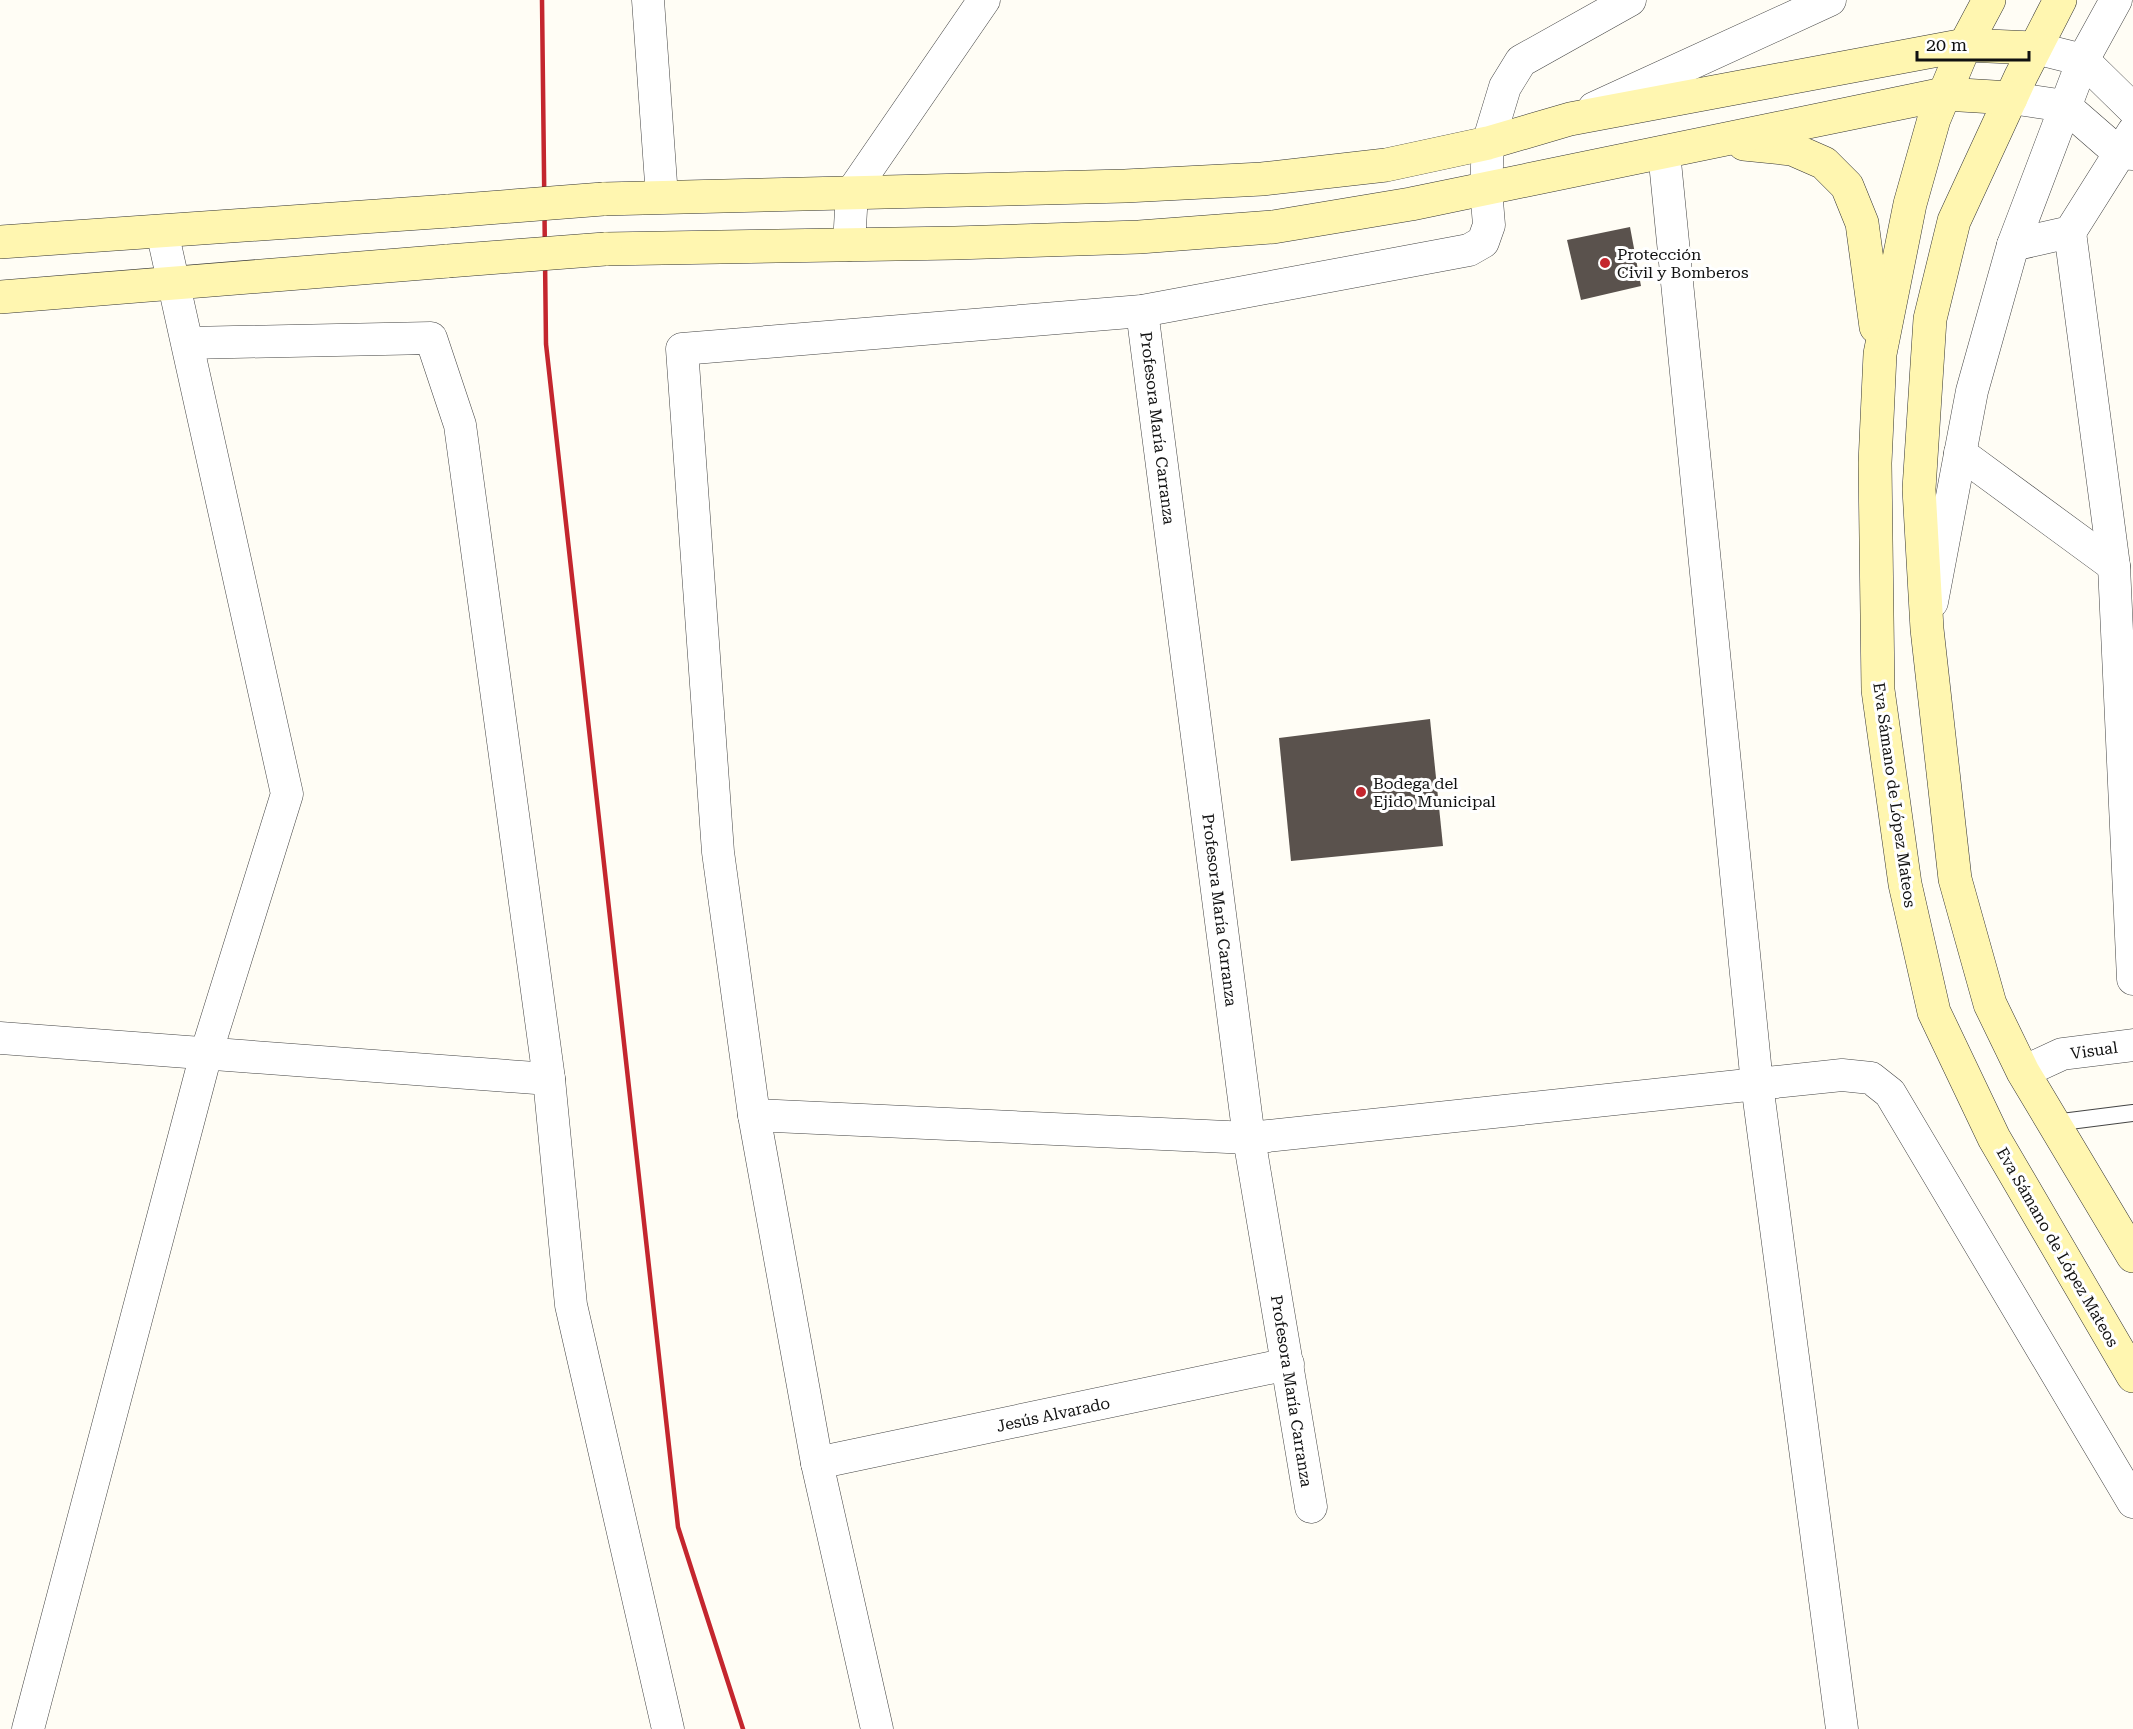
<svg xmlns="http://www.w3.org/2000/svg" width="2133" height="1729" font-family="'Roboto Serif',serif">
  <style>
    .building { fill: #5a524d }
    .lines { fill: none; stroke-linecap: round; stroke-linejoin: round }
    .lane-casing { stroke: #444; stroke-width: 18 }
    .street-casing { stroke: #444; stroke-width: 33 }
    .secondary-casing { stroke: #333; stroke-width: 34 }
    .lane { stroke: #fff; stroke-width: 16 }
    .street { stroke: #fff; stroke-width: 32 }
    .secondary { stroke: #fff6b0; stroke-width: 33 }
    .rail { stroke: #c4262e; stroke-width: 4.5 }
    .secondary-bridge-casing { stroke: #333; stroke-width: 34; stroke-linecap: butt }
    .secondary-bridge { stroke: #fff6b0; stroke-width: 33 }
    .poi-dot { fill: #c4262e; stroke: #fff; stroke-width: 2 }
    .labels { text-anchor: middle; stroke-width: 6; stroke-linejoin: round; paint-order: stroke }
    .poi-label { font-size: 16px; fill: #111; stroke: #fff; text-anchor: start }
    .street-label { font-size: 16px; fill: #111; stroke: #fff }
  </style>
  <rect width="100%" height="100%" fill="#fffdf5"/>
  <!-- building -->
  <g class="building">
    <polygon points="1630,227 1641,286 1581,300 1567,240"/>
    <polygon points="1430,719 1443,846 1291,861 1279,738"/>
  </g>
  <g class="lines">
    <!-- lane casing -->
    <g class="lane-casing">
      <polyline id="lane" points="2054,1123 2133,1113"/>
    </g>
    <!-- street casing -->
    <g class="street-casing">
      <g id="street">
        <polyline points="648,0 662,197"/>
        <polyline points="2035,48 2083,60 2133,109"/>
        <polyline points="2011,98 2065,106 2119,153 2133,154"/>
        <polyline points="1594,108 1830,0"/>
        <polyline points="1664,152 1757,1084 1842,1075 1871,1078 1890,1093 2133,1502"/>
        <polyline points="2070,232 2114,566 2133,979"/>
        <polyline points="849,245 852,192 984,0"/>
        <polyline points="2013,245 2070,232 2133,132"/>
        <polyline points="1142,311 1249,1138 1311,1507"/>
        <polyline points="188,343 431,338 460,425 549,1079 571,1305 668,1729"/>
        <polyline points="1960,453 2114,566"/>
        <polyline points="1932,602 1972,391 2013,245 2083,60 2116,0"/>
        <polyline points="0,1038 549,1079"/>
        <polyline points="2023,1072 2062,1054 2133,1045"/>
        <polyline points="754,1115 1249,1138 1757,1084 1842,1729"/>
        <polyline points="817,1463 1288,1364"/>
        <polyline points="28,1729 206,1054 287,794 162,231"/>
        <polyline points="877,1729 817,1463 754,1115 718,852 682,349 1142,311 1469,250 1483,242 1489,225 1486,189 1488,143 1505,87 1521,61 1630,0"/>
      </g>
    </g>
    <!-- secondary casing -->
    <g class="secondary-casing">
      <g id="secondary">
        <polyline points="1989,0 1965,45 1934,119 1910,204 1880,354 1875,463 1878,690 1905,884 1934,1012 1994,1138 2133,1376"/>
        <polyline points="2060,0 2021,76 1954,221 1930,319 1919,489 1927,629 1955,879 1990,1004 2023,1072 2133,1256"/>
        <polyline points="1744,144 1792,149 1824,163 1847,186 1862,223 1876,327"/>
        <polyline points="603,199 1125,186 1262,179 1386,165 1488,143 1570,119 1965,45 2035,48"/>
        <polyline points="0,242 449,211"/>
        <polyline points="605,249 955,243 1139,237 1273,227 1411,204 1944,94 2011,98"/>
        <polyline points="0,297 448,261"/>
      </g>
    </g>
    <!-- lane -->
    <use href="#lane" class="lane"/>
    <!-- street -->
    <use href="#street" class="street"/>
    <!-- secondary -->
    <use href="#secondary" class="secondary"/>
    <!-- rail -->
    <polyline class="rail" points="542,0 546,344 678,1527 743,1729"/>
    <!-- secondary-bridge casing -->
    <g class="secondary-bridge-casing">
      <g id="secondary-bridge">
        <polyline points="449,211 603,199"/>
        <polyline points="448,261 605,249"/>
      </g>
    </g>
    <!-- secondary-bridge -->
    <use href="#secondary-bridge" class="secondary-bridge"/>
  </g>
  <!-- markers -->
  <g class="poi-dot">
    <circle cx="1605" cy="263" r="6"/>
    <circle cx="1361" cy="792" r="6"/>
  </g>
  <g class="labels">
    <!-- poi labels -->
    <g class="poi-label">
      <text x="1617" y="260">Protección<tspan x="1617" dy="18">Civil y Bomberos</tspan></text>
      <text x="1373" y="789">Bodega del<tspan x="1373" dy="18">Ejido Municipal</tspan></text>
    </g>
    <!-- street labels -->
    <g class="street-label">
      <text transform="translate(1158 428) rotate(83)" y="6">Profesora María Carranza</text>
      <text transform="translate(1895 795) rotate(82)" y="6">Eva Sámano de López Mateos</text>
      <text transform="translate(1220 910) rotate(83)" y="6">Profesora María Carranza</text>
      <text transform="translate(2094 1050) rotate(-8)" y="6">Visual</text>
      <text transform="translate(2058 1247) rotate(60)" y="6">Eva Sámano de López Mateos</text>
      <text transform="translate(1292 1391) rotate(81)" y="6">Profesora María Carranza</text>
      <text transform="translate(1053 1414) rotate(-12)" y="6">Jesús Alvarado</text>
    </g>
  </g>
  <!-- scale -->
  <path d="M1917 51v9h112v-9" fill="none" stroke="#111111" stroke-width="3"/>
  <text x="1926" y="51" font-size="18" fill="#111111" stroke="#ffffff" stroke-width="4.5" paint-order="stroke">20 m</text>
</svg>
